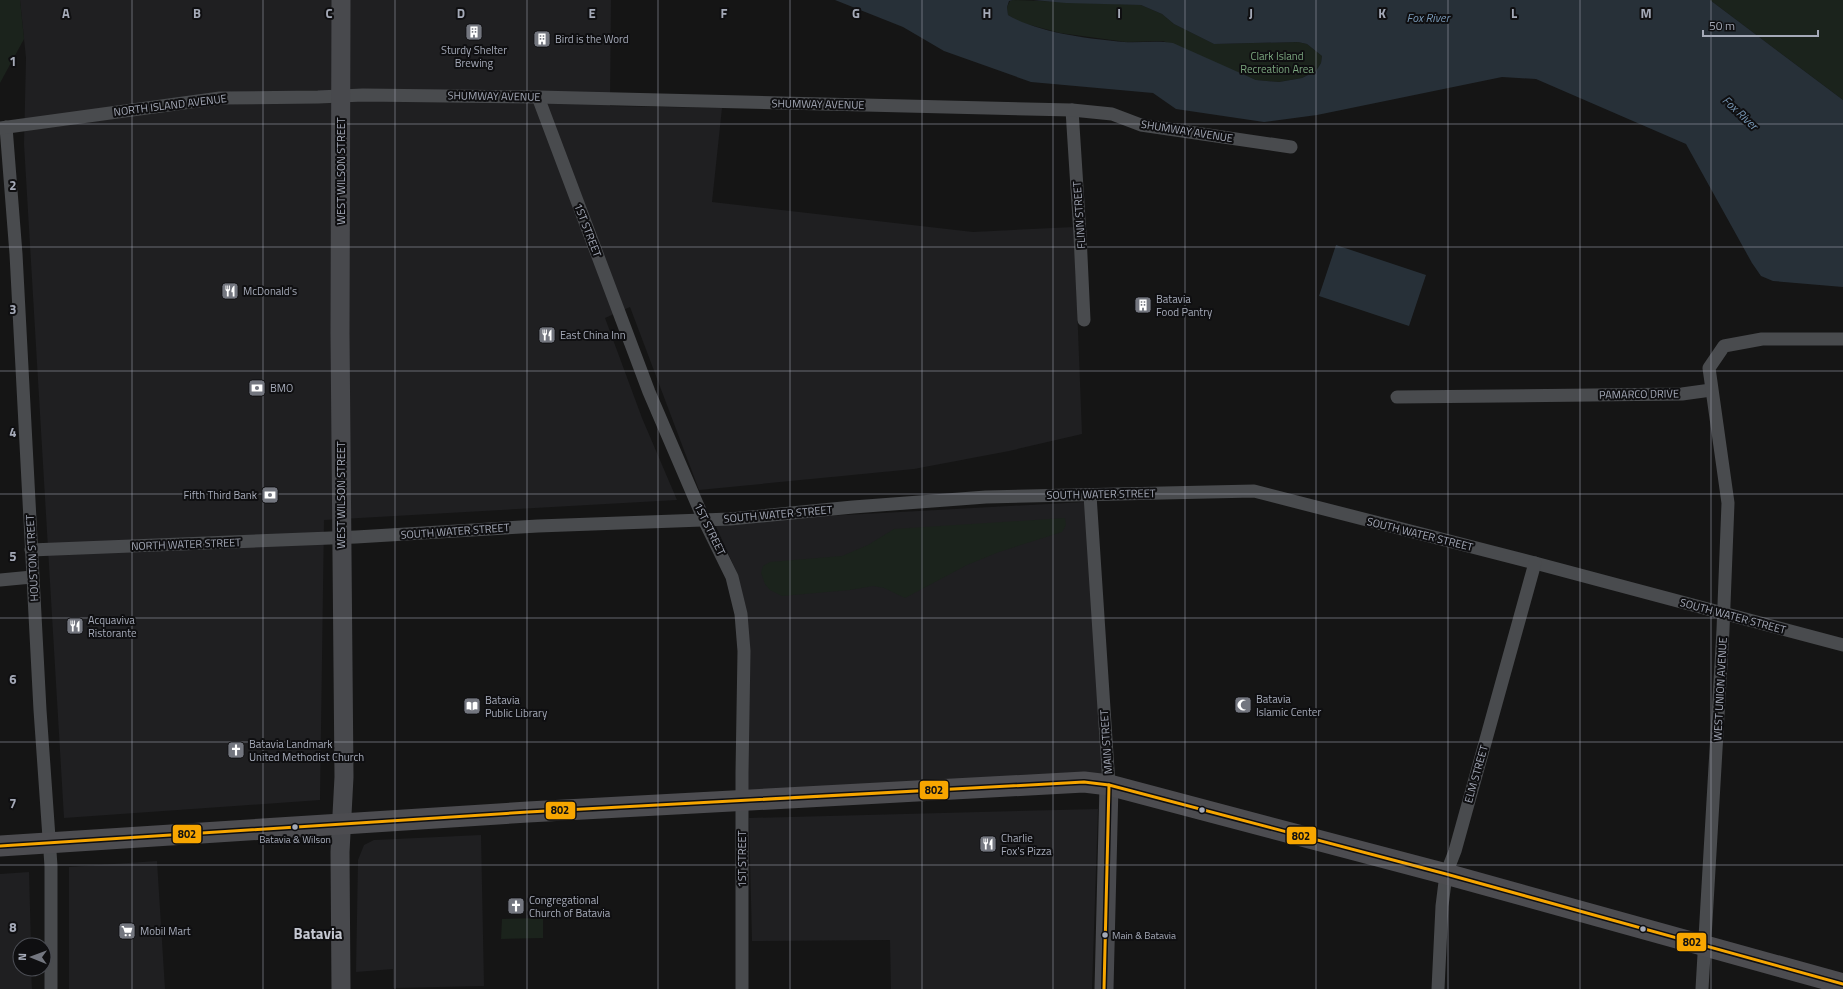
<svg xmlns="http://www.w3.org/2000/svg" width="1843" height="989" font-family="'Titillium Web',sans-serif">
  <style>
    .built { fill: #1f1f21 }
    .green { fill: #1b231c }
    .water { fill: #273038 }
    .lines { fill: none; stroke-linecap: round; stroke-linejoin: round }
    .street { stroke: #494b4e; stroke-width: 13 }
    .secondary { stroke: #48494d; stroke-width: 19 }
    .primary { stroke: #4c4c50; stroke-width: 21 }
    .bus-1-casing { stroke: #0f0f11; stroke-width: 6 }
    .bus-1 { stroke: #f7a600; stroke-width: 3 }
    .grid { fill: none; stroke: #a5aab8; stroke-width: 1; stroke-opacity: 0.55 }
    .bus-dot { fill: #a5aab8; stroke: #0f0f11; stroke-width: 1.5 }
    .labels { text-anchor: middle; stroke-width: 4; stroke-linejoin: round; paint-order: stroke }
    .bus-label { font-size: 10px; fill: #a5aab8; stroke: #0f0f11 }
    .poi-label { font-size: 11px; fill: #a5aab8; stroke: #0f0f11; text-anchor: start }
    .park-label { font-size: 11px; fill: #7aa57e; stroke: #0f0f11 }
    .street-label { font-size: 11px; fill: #a5aab8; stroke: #0f0f11 }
    .water-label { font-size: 12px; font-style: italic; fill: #7898b6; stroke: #0f0f11 }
    .district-label { font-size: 15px; font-weight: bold; fill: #c6c9d3; stroke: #0f0f11 }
    .grid-label { font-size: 13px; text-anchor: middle; font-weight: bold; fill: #a5aab8; stroke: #0f0f11; stroke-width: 4; stroke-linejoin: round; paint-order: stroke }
    .line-badge { stroke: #0f0f11; stroke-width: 1.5 }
    .pale-badge-label { font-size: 11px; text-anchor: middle; font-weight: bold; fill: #111 }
  </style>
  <rect width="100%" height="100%" fill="#151515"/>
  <!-- built -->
  <g class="built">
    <polygon points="20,0 611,0 610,106 722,108 712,202 973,232 1074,227 1082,434 1009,451 914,469 699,490 630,307 605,318 642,418 677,500 324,520 320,800 64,818 24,144 26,58"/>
    <polygon points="1085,502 1105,776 748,795 737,573 714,522"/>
    <polygon points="1098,809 1092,989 891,989 890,940 752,941 749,818"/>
    <polygon points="481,835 484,986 393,988 393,969 356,972 358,860 364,845 374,840"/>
    <polygon points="157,861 165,989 69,989 69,867"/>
    <polygon points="29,872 31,945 20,945 20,969 31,969 32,989 0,989 0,874"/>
  </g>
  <!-- green -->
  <g class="green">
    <polygon points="0,0 20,0 24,39 0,83"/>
    <polygon points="1013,0 1141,5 1162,14 1174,24 1214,44 1298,42 1307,44 1322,56 1321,63 1316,71 1302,78 1279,82 1256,80 1163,41 1126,42 1060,33 1019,22 1008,15 1007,7 1010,1"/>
    <polygon points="1710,0 1843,0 1843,100"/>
    <polygon points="1065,518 1066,525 1062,532 999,552 967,565 905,598 884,588 873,586 850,590 782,596 770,590 765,584 761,573 763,566 770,562 842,556 868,545 894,529"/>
    <polygon points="543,918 543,938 501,939 502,919"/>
  </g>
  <!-- water -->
  <g class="water">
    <path d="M835 0H1013L1009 1 1007 7 1008 15C1038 33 1090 39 1124 42 1141 43 1157 40 1173 43L1256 80 1279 82 1302 78 1316 71 1321 63 1322 56 1307 44 1298 42 1214 44 1174 24 1162 14 1141 5 1066 3 1033 0H1710L1843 100V287L1773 281 1761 276 1752 263 1686 144 1536 79 1502 77 1317 115 1264 122 1176 109 1153 93 1031 82 944 51 903 27Z"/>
    <polygon points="1336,245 1426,275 1409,326 1319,296"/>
  </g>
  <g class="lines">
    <!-- street -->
    <g class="street">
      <polyline points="538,97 649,392 704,520 732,577 741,614 744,651 742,773 742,989"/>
      <polyline points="1072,110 1080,235 1084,320"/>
      <polyline points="6,127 16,254 40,710 51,866 51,989"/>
      <polyline points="0,128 220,98 318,97 363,95 538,97 1072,110 1112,114 1141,125 1291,147"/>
      <polyline points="1397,397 1682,394 1711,390"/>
      <polyline points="1090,495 1109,785"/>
      <polyline points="31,550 356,537 538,526 730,519 853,507 986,497 1254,491 1535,563 1843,645"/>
      <polyline points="0,580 32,577"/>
      <polyline points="1438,989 1442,906 1446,874 1455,851 1535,563"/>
      <polyline points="1702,989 1723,630 1728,503 1709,368 1724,346 1762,339 1843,339"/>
    </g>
    <!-- secondary -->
    <g class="secondary">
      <polyline points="341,989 340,852 344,777 340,334 341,0"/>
      <polyline points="1104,989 1109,785"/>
    </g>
    <!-- primary -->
    <polyline class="primary" points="0,846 528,812 1084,782 1109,785 1446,874 1843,984"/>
    <!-- bus-1 casing -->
    <g class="bus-1-casing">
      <g id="bus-1">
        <polyline points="0,846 528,812 1084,782 1109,785 1446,874 1843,984"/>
        <polyline points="1104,989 1109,785"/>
      </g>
    </g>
    <!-- bus-1 -->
    <use href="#bus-1" class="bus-1"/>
  </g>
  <!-- grid -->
  <path class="grid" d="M132 0V989M263 0V989M395 0V989M527 0V989M658 0V989M790 0V989M922 0V989M1053 0V989M1185 0V989M1316 0V989M1448 0V989M1580 0V989M1711 0V989M0 124H1843M0 247H1843M0 371H1843M0 494H1843M0 618H1843M0 742H1843M0 865H1843"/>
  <!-- icons -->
  <defs>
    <g id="building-square" transform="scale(0.9)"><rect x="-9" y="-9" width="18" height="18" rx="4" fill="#73767f" stroke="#0f0f11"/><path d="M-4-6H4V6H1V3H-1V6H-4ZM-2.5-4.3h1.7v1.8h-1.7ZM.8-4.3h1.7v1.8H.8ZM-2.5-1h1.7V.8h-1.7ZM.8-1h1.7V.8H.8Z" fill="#fff"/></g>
    <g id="restaurant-square" transform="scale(0.9)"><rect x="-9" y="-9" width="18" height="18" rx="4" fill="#73767f" stroke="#0f0f11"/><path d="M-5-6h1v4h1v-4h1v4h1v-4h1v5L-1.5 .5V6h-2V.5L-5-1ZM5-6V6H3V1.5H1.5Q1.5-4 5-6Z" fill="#fff"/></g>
    <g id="bank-square" transform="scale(0.9)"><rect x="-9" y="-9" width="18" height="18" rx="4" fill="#73767f" stroke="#0f0f11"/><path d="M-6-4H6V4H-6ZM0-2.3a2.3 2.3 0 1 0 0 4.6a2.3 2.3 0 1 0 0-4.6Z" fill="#fff"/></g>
    <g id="mosque-square" transform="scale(0.9)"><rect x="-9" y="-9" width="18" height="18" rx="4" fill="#73767f" stroke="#0f0f11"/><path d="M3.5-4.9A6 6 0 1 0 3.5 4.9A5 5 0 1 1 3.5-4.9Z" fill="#fff"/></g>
    <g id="library-square" transform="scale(0.9)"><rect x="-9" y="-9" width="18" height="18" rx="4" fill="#73767f" stroke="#0f0f11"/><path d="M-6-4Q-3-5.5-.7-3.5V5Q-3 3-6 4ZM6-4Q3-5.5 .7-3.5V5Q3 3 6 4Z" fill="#fff"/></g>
    <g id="church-square" transform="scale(0.9)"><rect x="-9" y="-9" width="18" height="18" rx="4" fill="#73767f" stroke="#0f0f11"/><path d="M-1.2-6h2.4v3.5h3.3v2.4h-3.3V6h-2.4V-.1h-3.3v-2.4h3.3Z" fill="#fff"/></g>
    <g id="supermarket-square" transform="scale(0.9)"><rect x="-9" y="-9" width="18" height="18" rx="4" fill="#73767f" stroke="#0f0f11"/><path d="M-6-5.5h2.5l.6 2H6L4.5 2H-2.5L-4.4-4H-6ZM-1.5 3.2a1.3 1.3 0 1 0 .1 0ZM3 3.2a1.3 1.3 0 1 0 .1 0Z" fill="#fff"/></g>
  </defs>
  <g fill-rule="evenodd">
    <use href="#building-square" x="474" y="32"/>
    <use href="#building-square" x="542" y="39"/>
    <use href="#restaurant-square" x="230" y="291"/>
    <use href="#building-square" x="1143" y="305"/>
    <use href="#restaurant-square" x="547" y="335"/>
    <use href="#bank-square" x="257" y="388"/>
    <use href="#bank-square" x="270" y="495"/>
    <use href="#restaurant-square" x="75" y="626"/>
    <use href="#mosque-square" x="1243" y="705"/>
    <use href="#library-square" x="472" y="706"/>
    <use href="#church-square" x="236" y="750"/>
    <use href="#restaurant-square" x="988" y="844"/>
    <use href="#church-square" x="516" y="906"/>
    <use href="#supermarket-square" x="127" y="931"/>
  </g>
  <!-- markers -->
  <g class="bus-dot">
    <circle cx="1202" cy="810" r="3.5"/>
    <circle cx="295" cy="827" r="3.5"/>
    <circle cx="1643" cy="929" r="3.5"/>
    <circle cx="1105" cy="935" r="3.5"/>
  </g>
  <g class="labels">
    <!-- bus labels -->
    <g class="bus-label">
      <text x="295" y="843">Batavia &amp; Wilson</text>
      <text x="1112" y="939" text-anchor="start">Main &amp; Batavia</text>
    </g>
    <!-- poi labels -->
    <g class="poi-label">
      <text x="555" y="43">Bird is the Word</text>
      <text x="474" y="54" text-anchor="middle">Sturdy Shelter<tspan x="474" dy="13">Brewing</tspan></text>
      <text x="243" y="295">McDonald's</text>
      <text x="1156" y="303">Batavia<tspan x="1156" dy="13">Food Pantry</tspan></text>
      <text x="560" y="339">East China Inn</text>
      <text x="270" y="392">BMO</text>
      <text x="257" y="499" text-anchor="end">Fifth Third Bank</text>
      <text x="88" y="624">Acquaviva<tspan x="88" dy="13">Ristorante</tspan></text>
      <text x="1256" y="703">Batavia<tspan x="1256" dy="13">Islamic Center</tspan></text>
      <text x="485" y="704">Batavia<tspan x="485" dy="13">Public Library</tspan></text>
      <text x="249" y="748">Batavia Landmark<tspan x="249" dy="13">United Methodist Church</tspan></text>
      <text x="1001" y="842">Charlie<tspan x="1001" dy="13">Fox's Pizza</tspan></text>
      <text x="529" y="904">Congregational<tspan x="529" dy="13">Church of Batavia</tspan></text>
      <text x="140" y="935">Mobil Mart</text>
    </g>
    <!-- park labels -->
    <g class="park-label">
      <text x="1277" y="60">Clark Island<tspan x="1277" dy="13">Recreation Area</tspan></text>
    </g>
    <!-- street labels -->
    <g class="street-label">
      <text transform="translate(494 96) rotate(1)" y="4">SHUMWAY AVENUE</text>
      <text transform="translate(818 104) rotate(1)" y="4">SHUMWAY AVENUE</text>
      <text transform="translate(170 105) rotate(-7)" y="4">NORTH ISLAND AVENUE</text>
      <text transform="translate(1187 131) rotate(9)" y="4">SHUMWAY AVENUE</text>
      <text transform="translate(341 171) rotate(-90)" y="4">WEST WILSON STREET</text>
      <text transform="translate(1079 215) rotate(-94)" y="4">FLINN STREET</text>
      <text transform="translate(588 230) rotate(69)" y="4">1ST STREET</text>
      <text transform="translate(1639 394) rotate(-1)" y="4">PAMARCO DRIVE</text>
      <text transform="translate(1101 494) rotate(-1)" y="4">SOUTH WATER STREET</text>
      <text transform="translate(341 495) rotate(-90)" y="4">WEST WILSON STREET</text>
      <text transform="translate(778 514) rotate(-5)" y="4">SOUTH WATER STREET</text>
      <text transform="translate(710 529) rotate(64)" y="4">1ST STREET</text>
      <text transform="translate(455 531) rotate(-4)" y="4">SOUTH WATER STREET</text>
      <text transform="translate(1420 534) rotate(14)" y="4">SOUTH WATER STREET</text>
      <text transform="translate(186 544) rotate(-2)" y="4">NORTH WATER STREET</text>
      <text transform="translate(32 558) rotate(-93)" y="4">HOUSTON STREET</text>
      <text transform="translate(1733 616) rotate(15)" y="4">SOUTH WATER STREET</text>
      <text transform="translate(1720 689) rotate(-87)" y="4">WEST UNION AVENUE</text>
      <text transform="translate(1106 742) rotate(-94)" y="4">MAIN STREET</text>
      <text transform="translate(1476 774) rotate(-74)" y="4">ELM STREET</text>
      <text transform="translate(742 859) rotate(-90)" y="4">1ST STREET</text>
    </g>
    <!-- water labels -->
    <g class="water-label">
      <text x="1428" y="22">Fox River</text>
      <text transform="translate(1740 113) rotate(43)" y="4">Fox River</text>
    </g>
    <!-- district labels -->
    <g class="district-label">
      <text x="318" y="939">Batavia</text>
    </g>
  </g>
  <g class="grid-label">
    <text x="66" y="18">A</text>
    <text x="197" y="18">B</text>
    <text x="329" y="18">C</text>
    <text x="461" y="18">D</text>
    <text x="592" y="18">E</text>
    <text x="724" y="18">F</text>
    <text x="856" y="18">G</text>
    <text x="987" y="18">H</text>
    <text x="1119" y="18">I</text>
    <text x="1251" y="18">J</text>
    <text x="1382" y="18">K</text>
    <text x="1514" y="18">L</text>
    <text x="1646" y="18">M</text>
    <text x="13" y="66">1</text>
    <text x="13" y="190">2</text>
    <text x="13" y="314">3</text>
    <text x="13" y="437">4</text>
    <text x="13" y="561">5</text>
    <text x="13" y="684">6</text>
    <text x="13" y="808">7</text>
    <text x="13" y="932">8</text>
  </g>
  <g class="line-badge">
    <rect x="919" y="780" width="30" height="20" rx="4" fill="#f7a600"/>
    <rect x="545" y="801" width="31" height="19" rx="4" fill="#f7a600"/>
    <rect x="172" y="824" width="30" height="20" rx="4" fill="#f7a600"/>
    <rect x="1286" y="826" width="31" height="19" rx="4" fill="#f7a600"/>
    <rect x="1676" y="932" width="31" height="20" rx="4" fill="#f7a600"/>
  </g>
  <g class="pale-badge-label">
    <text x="934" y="794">802</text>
    <text x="560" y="814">802</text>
    <text x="187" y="838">802</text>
    <text x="1301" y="840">802</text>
    <text x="1692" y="946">802</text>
  </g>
  <!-- north arrow -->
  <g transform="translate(32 957) rotate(271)"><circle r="19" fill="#0f0f11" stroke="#4b4d54"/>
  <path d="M0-3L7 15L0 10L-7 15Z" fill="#73767f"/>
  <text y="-6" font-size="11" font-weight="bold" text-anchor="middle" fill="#a5aab8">N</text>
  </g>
  <!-- scale -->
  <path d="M1703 30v6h115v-6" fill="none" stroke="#a5aab8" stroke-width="2"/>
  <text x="1709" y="30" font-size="12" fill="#a5aab8" stroke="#0f0f11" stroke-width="3" paint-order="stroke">50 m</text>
</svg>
